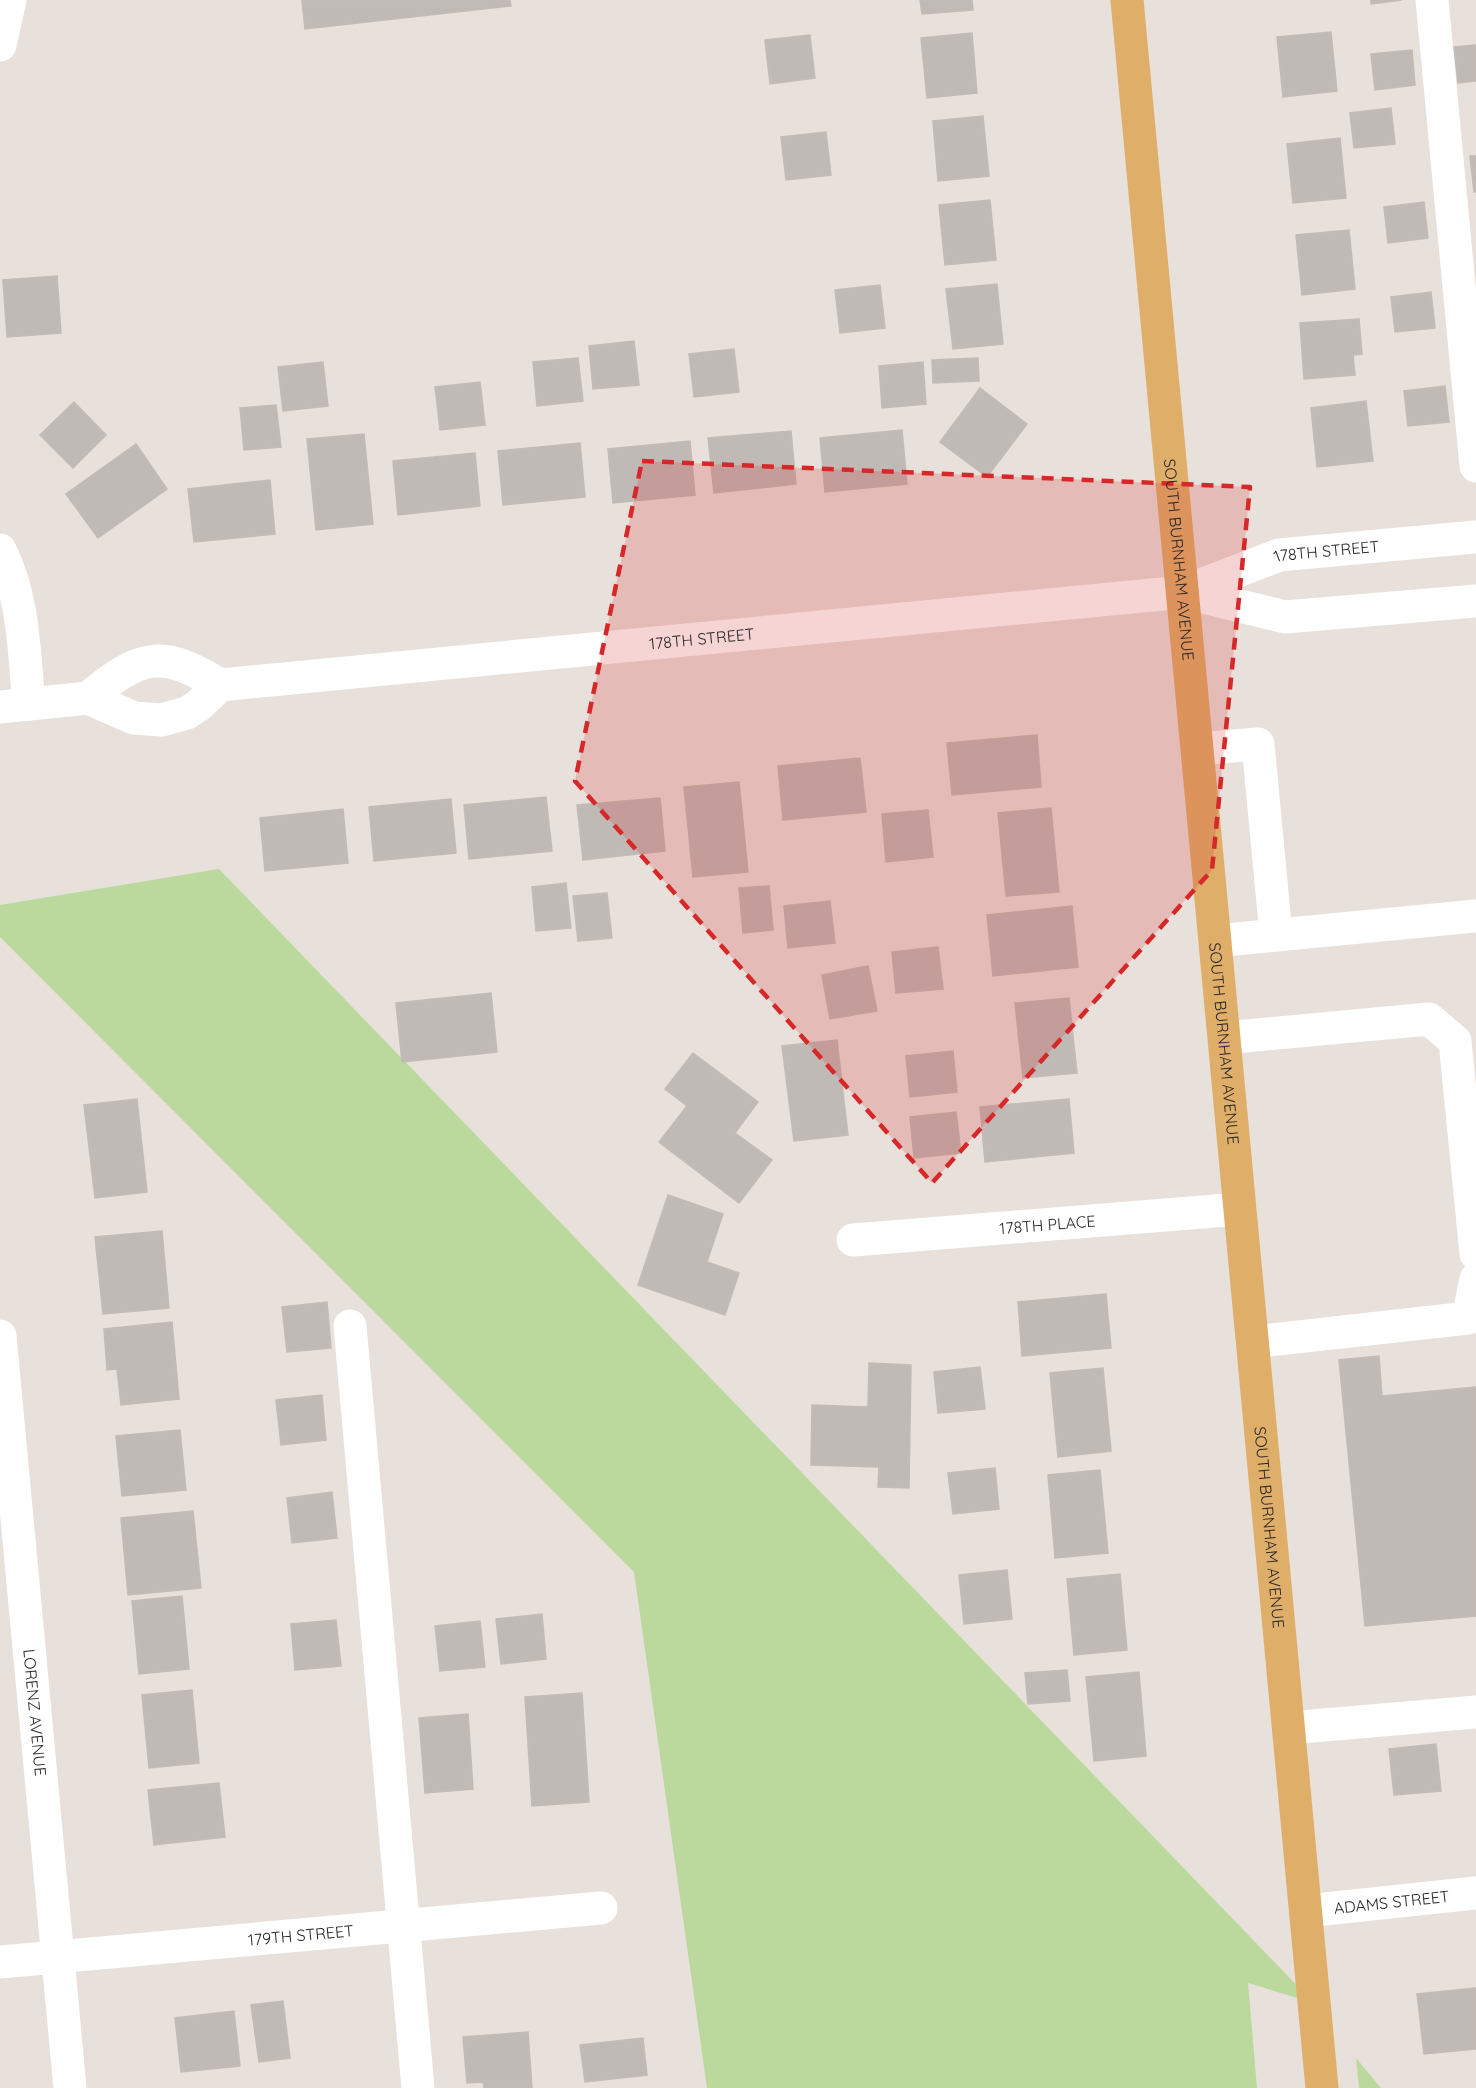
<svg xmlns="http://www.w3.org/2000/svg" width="1476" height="2088" font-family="Quicksand,sans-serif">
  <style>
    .green { fill: #bcd99d }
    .building { fill: #c0bab7; stroke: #c3bbb5; stroke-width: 1.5 }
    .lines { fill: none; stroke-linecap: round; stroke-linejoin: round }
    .minor { stroke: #fff; stroke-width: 33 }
    .major { stroke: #dfae69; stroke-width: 33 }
    .marked { fill: #d62828; fill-opacity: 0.2; stroke: #d62828; stroke-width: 4.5; stroke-dasharray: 12 8; stroke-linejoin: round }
    .labels { text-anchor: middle; stroke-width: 5; stroke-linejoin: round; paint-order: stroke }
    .street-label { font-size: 16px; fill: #272727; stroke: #fff }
  </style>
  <rect width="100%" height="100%" fill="#e8e0da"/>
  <!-- green -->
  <g class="green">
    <polygon points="219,869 1314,2003 1248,1983 1257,2088 707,2088 634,1572 0,937 0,905"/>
    <polygon points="1356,2058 1381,2088 1359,2088"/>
  </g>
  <!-- building -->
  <g class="building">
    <polygon points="302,0 510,0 511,6 305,29"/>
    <polygon points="920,0 972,0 973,10 922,14"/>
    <polygon points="1371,0 1402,0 1371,4"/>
    <polygon points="1331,32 1337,91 1283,97 1277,37"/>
    <polygon points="972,33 977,93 927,98 921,38"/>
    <polygon points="810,35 815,78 770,84 765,40"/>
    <polygon points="1476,45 1476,81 1458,83 1454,47"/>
    <polygon points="1412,50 1415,85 1375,90 1371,54"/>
    <polygon points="1391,108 1395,144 1354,148 1350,113"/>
    <polygon points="983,116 989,176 938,181 933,121"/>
    <polygon points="826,132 831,175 786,180 781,137"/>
    <polygon points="1340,138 1346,198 1293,203 1287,144"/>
    <polygon points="1470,156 1476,156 1476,192 1474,192"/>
    <polygon points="990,200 996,260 945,265 939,205"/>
    <polygon points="1424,202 1428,238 1388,243 1384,207"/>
    <polygon points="1349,230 1355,289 1302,295 1296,235"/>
    <polygon points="57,276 61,333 7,337 3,280"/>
    <polygon points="997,284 1003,344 953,349 946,289"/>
    <polygon points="880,285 885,328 840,333 835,290"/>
    <polygon points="1431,292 1435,328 1395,332 1391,297"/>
    <polygon points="1359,319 1362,354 1353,355 1355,375 1304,379 1300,323"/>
    <polygon points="634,341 639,385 593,389 589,346"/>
    <polygon points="734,349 739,392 694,397 689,354"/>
    <polygon points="578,358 583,401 537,406 533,362"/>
    <polygon points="978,358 979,381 933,383 932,360"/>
    <polygon points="323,362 328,406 283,411 278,367"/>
    <polygon points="923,362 926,404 882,408 879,366"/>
    <polygon points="480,382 485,425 440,430 435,387"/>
    <polygon points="1445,386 1449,422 1408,426 1404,391"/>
    <polygon points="980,388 1027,424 987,477 940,442"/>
    <polygon points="1366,401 1373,461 1317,467 1311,408"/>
    <polygon points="74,402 106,435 73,468 40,435"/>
    <polygon points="276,405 281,447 244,450 240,408"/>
    <polygon points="902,430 907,484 825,492 820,438"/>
    <polygon points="791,431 796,484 714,493 708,438"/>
    <polygon points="364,434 373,524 316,530 307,439"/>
    <polygon points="690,441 695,495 613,503 608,449"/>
    <polygon points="580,443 585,497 503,505 498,451"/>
    <polygon points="136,444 167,489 98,538 66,494"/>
    <polygon points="475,453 480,506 398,515 393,461"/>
    <polygon points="270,480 275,534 194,542 188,489"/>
    <polygon points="1037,735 1041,787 952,795 947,743"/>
    <polygon points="860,758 866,812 783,820 778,766"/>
    <polygon points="739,782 748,872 693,877 684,787"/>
    <polygon points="546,797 552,851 469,859 464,805"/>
    <polygon points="660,798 665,851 583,860 577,805"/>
    <polygon points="451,799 456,853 374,861 369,807"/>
    <polygon points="1051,808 1059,892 1006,896 998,813"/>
    <polygon points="343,809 348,863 265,871 260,818"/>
    <polygon points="928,810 933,857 886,862 882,814"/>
    <polygon points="566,883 571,928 536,931 532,887"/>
    <polygon points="769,886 773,930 743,933 739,888"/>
    <polygon points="607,893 612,938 578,941 573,896"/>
    <polygon points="830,901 835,943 788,948 784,906"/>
    <polygon points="1072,906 1078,967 993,976 987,915"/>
    <polygon points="938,947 943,989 896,993 892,952"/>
    <polygon points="868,966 877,1011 830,1019 822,975"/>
    <polygon points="491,993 497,1052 402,1062 396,1003"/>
    <polygon points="1069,998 1077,1073 1023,1078 1015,1003"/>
    <polygon points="837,1040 848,1135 794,1141 782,1046"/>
    <polygon points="953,1051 957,1092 910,1097 906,1056"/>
    <polygon points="693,1053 758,1102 735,1133 772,1160 739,1203 659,1142 687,1106 665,1089"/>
    <polygon points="137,1099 147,1192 95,1198 84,1105"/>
    <polygon points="1069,1099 1074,1153 985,1162 980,1107"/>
    <polygon points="956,1112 961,1153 914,1158 910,1117"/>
    <polygon points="668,1195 723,1214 707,1262 739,1273 725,1315 638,1285"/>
    <polygon points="162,1231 169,1308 103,1314 95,1237"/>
    <polygon points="1106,1294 1111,1348 1022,1356 1018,1302"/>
    <polygon points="327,1302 331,1348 287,1352 282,1307"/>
    <polygon points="172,1322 179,1399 121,1405 117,1369 107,1370 104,1329"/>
    <polygon points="1379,1356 1382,1396 1476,1387 1476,1616 1365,1626 1339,1360"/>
    <polygon points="869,1363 911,1365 909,1488 878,1487 879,1467 811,1465 812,1405 868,1407"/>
    <polygon points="980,1367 985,1409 938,1413 934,1372"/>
    <polygon points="1103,1368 1111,1451 1058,1457 1050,1373"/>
    <polygon points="322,1395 326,1440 281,1445 276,1400"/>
    <polygon points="180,1430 186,1490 122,1496 116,1436"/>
    <polygon points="995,1468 999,1509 953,1514 948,1473"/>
    <polygon points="1100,1470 1108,1553 1055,1558 1048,1475"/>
    <polygon points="332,1492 337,1538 292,1543 287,1498"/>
    <polygon points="193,1511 201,1588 128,1595 121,1518"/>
    <polygon points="1007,1570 1012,1619 964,1624 959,1575"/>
    <polygon points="1120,1574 1127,1650 1074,1655 1067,1579"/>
    <polygon points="182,1596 189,1669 139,1674 132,1601"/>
    <polygon points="542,1614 546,1659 501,1664 496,1619"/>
    <polygon points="336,1620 341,1666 295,1670 291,1624"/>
    <polygon points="480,1621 485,1667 440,1671 435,1626"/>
    <polygon points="1067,1670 1070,1701 1028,1704 1025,1673"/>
    <polygon points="1139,1672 1146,1756 1094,1761 1086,1677"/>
    <polygon points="192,1690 199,1763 149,1768 142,1695"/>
    <polygon points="582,1693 589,1802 532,1806 525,1697"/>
    <polygon points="468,1714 473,1789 425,1793 419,1718"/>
    <polygon points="1436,1744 1441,1791 1394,1795 1389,1749"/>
    <polygon points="219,1783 225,1837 154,1845 148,1790"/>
    <polygon points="1476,1988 1476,2049 1424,2054 1417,1994"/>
    <polygon points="283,2001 290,2058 259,2062 251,2005"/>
    <polygon points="234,2011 240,2066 181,2072 175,2018"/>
    <polygon points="528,2032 532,2088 484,2088 483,2082 467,2083 463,2037"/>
    <polygon points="643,2038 647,2075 585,2082 580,2045"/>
  </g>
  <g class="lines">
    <!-- minor -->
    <g class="minor">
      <polyline points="1432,0 1476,466"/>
      <polyline points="0,45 10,0"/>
      <path d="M0 550C24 597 24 652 29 704"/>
      <polyline points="1183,592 1285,617 1476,601"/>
      <path id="s1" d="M88 698C140 655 161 648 220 685L1183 592 1279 555 1476 537"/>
      <polyline points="0,707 88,698 134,718 161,720 187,713 199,705 220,685"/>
      <polyline points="1197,749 1258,744 1276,935"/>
      <polyline points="1215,941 1476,916"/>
      <polyline points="1224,1038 1429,1019 1455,1041 1476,1254"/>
      <path id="s2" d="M853 1240 1240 1209"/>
      <polyline points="350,1326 418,2088"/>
      <path id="s3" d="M0 1336 70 2088"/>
      <polyline points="1252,1342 1468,1318 1476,1279"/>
      <polyline points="1289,1728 1476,1712"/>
      <path id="s4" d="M1306 1911 1476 1893"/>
      <path id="s5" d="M0 1962 601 1908"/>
    </g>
    <!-- major -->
    <path class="major" id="s6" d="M1127 0 1322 2088"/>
  </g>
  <!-- marked area -->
  <path class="marked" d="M642 461 1250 487 1212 870 932 1183 575 781Z"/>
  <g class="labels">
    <!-- street labels -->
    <g class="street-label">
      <text dy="6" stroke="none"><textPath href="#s1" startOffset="1266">178TH STREET</textPath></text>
      <text dy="6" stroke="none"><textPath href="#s6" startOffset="562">SOUTH BURNHAM AVENUE</textPath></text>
      <text dy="6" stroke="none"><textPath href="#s1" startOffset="632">178TH STREET</textPath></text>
      <text dy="6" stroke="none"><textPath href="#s6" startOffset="1048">SOUTH BURNHAM AVENUE</textPath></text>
      <text dy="6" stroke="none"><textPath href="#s2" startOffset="195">178TH PLACE</textPath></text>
      <text dy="6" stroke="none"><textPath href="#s6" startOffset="1534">SOUTH BURNHAM AVENUE</textPath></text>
      <text dy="6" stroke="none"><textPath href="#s3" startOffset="378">LORENZ AVENUE</textPath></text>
      <text dy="6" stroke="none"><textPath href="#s4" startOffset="86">ADAMS STREET</textPath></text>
      <text dy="6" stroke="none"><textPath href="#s5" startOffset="302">179TH STREET</textPath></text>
    </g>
  </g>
</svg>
